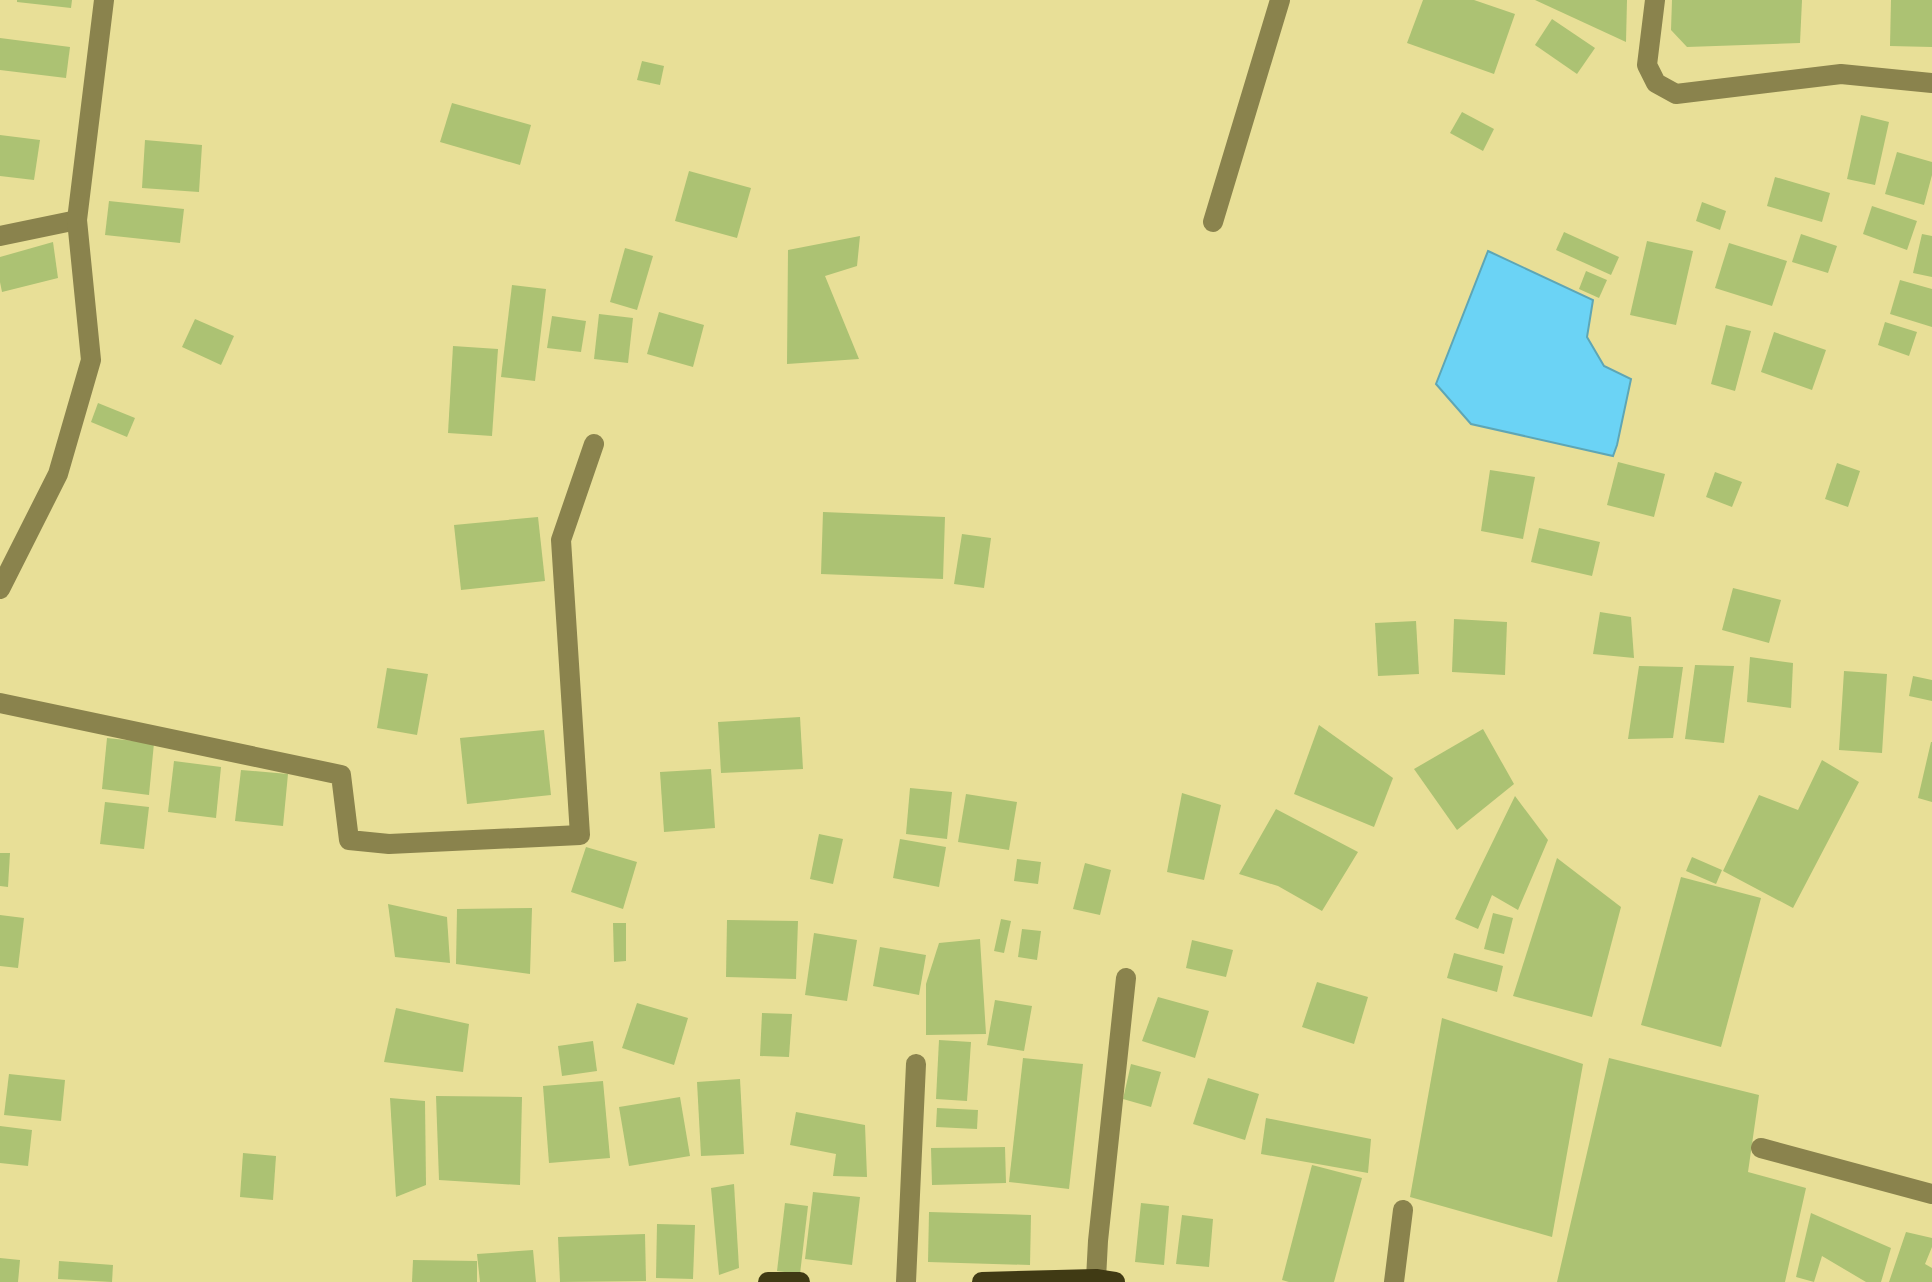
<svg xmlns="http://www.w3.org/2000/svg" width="1932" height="1282" font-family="Signika,sans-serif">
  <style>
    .water { fill: #6bd3f5; stroke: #5ea6b5; stroke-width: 2 }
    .building { fill: #acc273 }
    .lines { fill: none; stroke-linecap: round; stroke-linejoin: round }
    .minor { stroke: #8a834d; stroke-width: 20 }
    .major { stroke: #403a14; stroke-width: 20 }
  </style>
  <rect width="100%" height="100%" fill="#e8df97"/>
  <!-- water -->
  <polygon class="water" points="1488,251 1593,300 1587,337 1604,366 1631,379 1617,445 1613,456 1471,424 1436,384"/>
  <!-- building -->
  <g class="building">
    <polygon points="17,0 72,0 71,8 17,2"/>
    <polygon points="1423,0 1474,0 1515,14 1494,74 1407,43"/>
    <polygon points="1535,0 1627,0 1626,42"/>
    <polygon points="1672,0 1802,0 1800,43 1687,47 1671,30"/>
    <polygon points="1891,0 1932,0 1932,47 1890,46"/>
    <polygon points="1552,19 1595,48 1577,74 1535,45"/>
    <polygon points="0,38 70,47 66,78 0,70"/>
    <polygon points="642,61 664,66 660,85 637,80"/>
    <polygon points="452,103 531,125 520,165 440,142"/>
    <polygon points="1462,112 1494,129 1483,151 1450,133"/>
    <polygon points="1861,115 1889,122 1875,185 1847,179"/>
    <polygon points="0,135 40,140 34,180 0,176"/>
    <polygon points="145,140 202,145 199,192 142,188"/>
    <polygon points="1897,152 1932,162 1932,175 1924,205 1885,194"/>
    <polygon points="689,171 751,188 737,238 675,221"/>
    <polygon points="1775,177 1830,193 1822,222 1767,206"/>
    <polygon points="109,201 184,209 180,243 105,235"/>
    <polygon points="1702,202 1726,211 1720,230 1696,221"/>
    <polygon points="1872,206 1917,221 1907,250 1863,234"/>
    <polygon points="1564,232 1619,257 1611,275 1556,250"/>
    <polygon points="1801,234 1837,246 1828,273 1792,262"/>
    <polygon points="1922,234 1932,236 1932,277 1913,273"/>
    <polygon points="860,236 857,266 825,276 859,359 787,364 788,250"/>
    <polygon points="1647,241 1693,251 1676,325 1630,315"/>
    <polygon points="53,242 58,278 2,292 0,282 0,257"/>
    <polygon points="1729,243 1787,261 1772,306 1715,288"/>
    <polygon points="625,248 653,256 637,310 610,302"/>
    <polygon points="1586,271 1607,280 1599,298 1579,289"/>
    <polygon points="1900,280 1932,289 1932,327 1890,314"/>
    <polygon points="512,285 546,289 535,381 501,377"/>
    <polygon points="659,312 704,325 693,367 647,354"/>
    <polygon points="599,314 633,318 628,363 594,359"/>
    <polygon points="552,316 586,321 581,352 547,348"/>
    <polygon points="195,319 234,336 221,365 182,347"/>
    <polygon points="1885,322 1917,332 1909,356 1878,345"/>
    <polygon points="1726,325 1751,331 1735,391 1711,384"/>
    <polygon points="1774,332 1826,350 1812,390 1761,372"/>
    <polygon points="453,346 498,349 492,436 448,433"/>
    <polygon points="98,403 135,418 127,437 91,422"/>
    <polygon points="1618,462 1665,474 1654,517 1607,505"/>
    <polygon points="1837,463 1860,471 1848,507 1825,499"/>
    <polygon points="1490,470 1535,477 1523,539 1481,531"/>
    <polygon points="1715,472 1742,482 1732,507 1706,497"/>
    <polygon points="823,512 945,517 943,579 821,574"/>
    <polygon points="538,517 545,581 461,590 454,525"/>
    <polygon points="1539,528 1600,542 1592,576 1531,562"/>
    <polygon points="962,534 991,538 984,588 954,584"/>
    <polygon points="1733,588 1781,600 1769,643 1722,630"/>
    <polygon points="1600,612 1631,617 1634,658 1593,654"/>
    <polygon points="1454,619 1507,622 1505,675 1452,672"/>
    <polygon points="1416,621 1419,674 1378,676 1375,623"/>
    <polygon points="1750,657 1793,663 1791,708 1747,702"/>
    <polygon points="1695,665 1734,666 1724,743 1685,739"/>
    <polygon points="1639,666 1683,667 1673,738 1628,739"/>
    <polygon points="387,668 428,674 417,735 377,728"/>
    <polygon points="1844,671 1887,674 1882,753 1839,750"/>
    <polygon points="1913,676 1932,680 1932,701 1909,696"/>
    <polygon points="800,717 803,769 721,773 718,722"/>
    <polygon points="1319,725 1393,778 1374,827 1294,794"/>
    <polygon points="1483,729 1514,784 1457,830 1414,769"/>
    <polygon points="544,730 551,795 467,804 460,738"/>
    <polygon points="107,738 154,743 149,795 102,789"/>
    <polygon points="1931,742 1932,742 1932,802 1918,798"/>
    <polygon points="1822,760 1859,782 1793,908 1723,871 1759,795 1798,810"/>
    <polygon points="174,761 221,767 216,818 168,812"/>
    <polygon points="711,769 715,828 664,832 660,772"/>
    <polygon points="241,770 288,774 283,826 235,821"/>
    <polygon points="910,788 952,792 947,839 906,834"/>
    <polygon points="1182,793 1221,805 1204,880 1167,872"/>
    <polygon points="966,794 1017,802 1009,850 958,842"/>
    <polygon points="1515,796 1548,840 1518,910 1492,895 1478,929 1455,919"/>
    <polygon points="105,802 149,807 144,849 100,844"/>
    <polygon points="1276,809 1358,852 1322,911 1278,886 1239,874"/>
    <polygon points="819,834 843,839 833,884 810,879"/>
    <polygon points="900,839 946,847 939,887 893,878"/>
    <polygon points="586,847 637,862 623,909 571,892"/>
    <polygon points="0,853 10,853 8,887 0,886"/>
    <polygon points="1692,857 1722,870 1716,884 1686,871"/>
    <polygon points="1557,858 1621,907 1592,1017 1513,996"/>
    <polygon points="1017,859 1041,862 1038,884 1014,881"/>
    <polygon points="1085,863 1111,870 1100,915 1073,909"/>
    <polygon points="1681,877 1761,898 1721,1047 1641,1025"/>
    <polygon points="388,904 447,917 450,963 395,957"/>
    <polygon points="532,908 530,974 456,964 457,909"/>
    <polygon points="1493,913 1513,918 1504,954 1484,949"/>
    <polygon points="0,915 24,918 18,968 0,966"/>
    <polygon points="1001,919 1011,921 1004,953 994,951"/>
    <polygon points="727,920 798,921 796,979 726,977"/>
    <polygon points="613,923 626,923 626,961 614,962"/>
    <polygon points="1022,929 1041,931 1037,960 1018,957"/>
    <polygon points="814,933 857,940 847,1001 805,995"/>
    <polygon points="980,939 986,1034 926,1035 926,984 939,943"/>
    <polygon points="1192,940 1233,950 1226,977 1186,968"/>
    <polygon points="880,947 926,955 919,995 873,986"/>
    <polygon points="1454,953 1503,966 1497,992 1447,978"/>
    <polygon points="1317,982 1368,997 1354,1044 1302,1027"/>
    <polygon points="1158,997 1209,1011 1195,1058 1142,1041"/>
    <polygon points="995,1000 1032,1006 1024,1051 987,1045"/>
    <polygon points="637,1003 688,1018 674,1065 622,1048"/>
    <polygon points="396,1008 469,1024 463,1072 384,1062"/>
    <polygon points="762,1013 792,1014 789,1057 760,1056"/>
    <polygon points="1442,1018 1583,1064 1552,1237 1410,1197"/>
    <polygon points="939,1040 971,1042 967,1101 936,1099"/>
    <polygon points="593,1041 597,1071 562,1076 558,1046"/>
    <polygon points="1023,1058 1083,1064 1069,1189 1009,1182"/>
    <polygon points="1609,1058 1759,1095 1748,1172 1806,1188 1785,1282 1557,1282"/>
    <polygon points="1131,1064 1161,1072 1151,1107 1123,1099"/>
    <polygon points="9,1074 65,1080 61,1121 4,1115"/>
    <polygon points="1208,1078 1259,1094 1245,1140 1193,1124"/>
    <polygon points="740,1079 744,1154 701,1156 697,1082"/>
    <polygon points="603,1081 610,1158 549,1163 543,1086"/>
    <polygon points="436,1096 522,1097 520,1185 439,1180"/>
    <polygon points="680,1097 690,1156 629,1166 619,1107"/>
    <polygon points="390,1098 425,1101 426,1185 396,1197"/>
    <polygon points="937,1108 978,1110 977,1129 936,1127"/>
    <polygon points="796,1112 865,1125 867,1177 833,1176 836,1154 790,1145"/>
    <polygon points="1266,1118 1371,1139 1368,1173 1261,1154"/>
    <polygon points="0,1126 32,1130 28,1166 0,1163"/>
    <polygon points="1005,1147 1006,1183 932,1185 931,1148"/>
    <polygon points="243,1153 276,1156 273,1200 240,1197"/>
    <polygon points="1312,1165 1362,1178 1334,1282 1289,1282 1282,1280"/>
    <polygon points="734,1184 739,1268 719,1275 711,1188"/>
    <polygon points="813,1192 860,1197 852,1265 805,1259"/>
    <polygon points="785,1203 808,1206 800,1274 777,1271"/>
    <polygon points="1141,1203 1169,1206 1164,1265 1135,1262"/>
    <polygon points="929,1212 1031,1215 1030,1265 928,1262"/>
    <polygon points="1811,1213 1891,1248 1881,1282 1866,1282 1822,1256 1814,1282 1796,1277"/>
    <polygon points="1182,1215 1213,1219 1209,1267 1176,1264"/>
    <polygon points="657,1224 695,1225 693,1279 656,1278"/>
    <polygon points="1906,1232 1932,1238 1932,1247 1925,1264 1932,1268 1932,1282 1889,1282"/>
    <polygon points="645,1234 646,1281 560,1282 558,1237"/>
    <polygon points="533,1250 536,1282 480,1282 477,1254"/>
    <polygon points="0,1258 20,1260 18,1282 0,1282"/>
    <polygon points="413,1260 477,1261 477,1282 412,1282"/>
    <polygon points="59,1261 113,1265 112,1282 58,1279"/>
  </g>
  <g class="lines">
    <!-- minor -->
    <g class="minor">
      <polyline points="1655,0 1647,65 1656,83 1676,94 1841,74 1932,83"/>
      <polyline points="1213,222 1280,0"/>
      <polyline points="0,236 77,220"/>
      <polyline points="0,589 58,474 91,360 77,220 104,0"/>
      <polyline points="0,703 341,775 349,840 389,844 580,835 561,540 594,444"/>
      <polyline points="1761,1148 1932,1194"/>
      <polyline points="1096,1279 1098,1241 1126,978"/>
      <polyline points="906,1282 916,1064"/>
      <polyline points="1394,1282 1403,1210"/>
    </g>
    <!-- major -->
    <g class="major">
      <polyline points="768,1282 800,1282"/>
      <polyline points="982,1282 1096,1279 1115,1282"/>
    </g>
  </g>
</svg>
